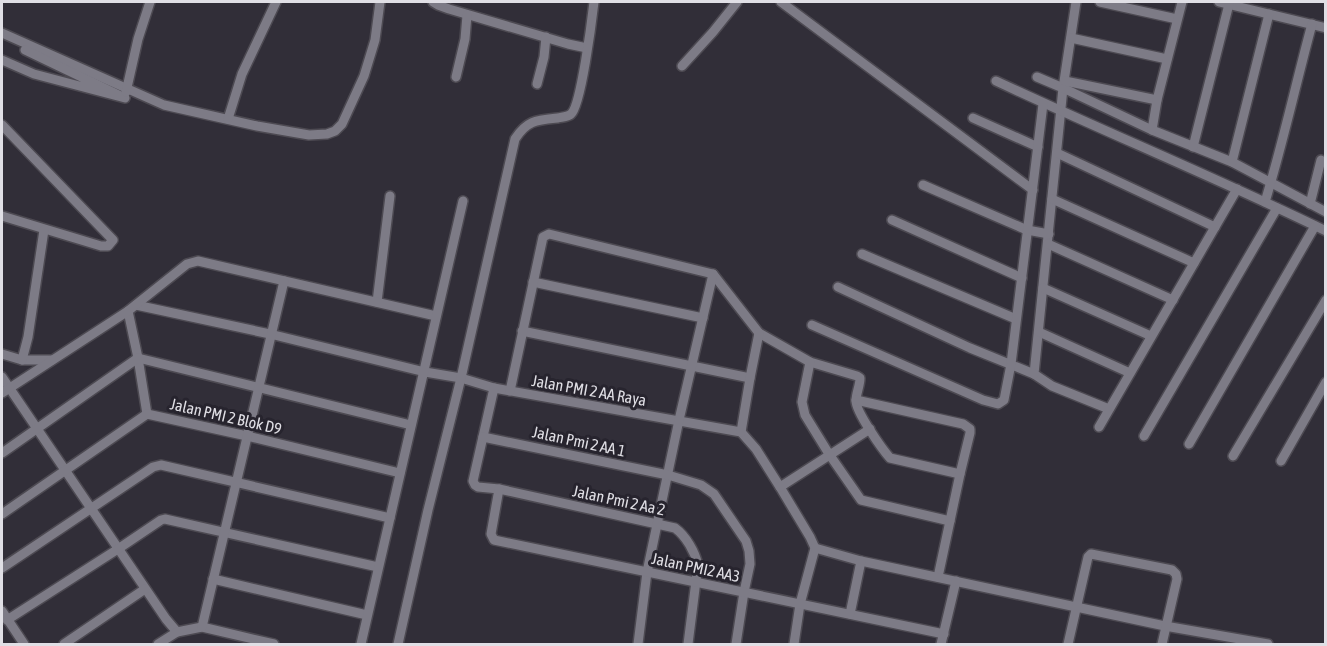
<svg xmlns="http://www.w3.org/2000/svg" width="1327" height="646" font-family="'Asap Condensed',sans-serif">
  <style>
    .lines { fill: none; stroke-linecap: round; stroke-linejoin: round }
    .street-casing { stroke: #4d4a52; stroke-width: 12 }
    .street { stroke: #7d7b86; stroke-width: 9 }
    .labels { text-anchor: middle; stroke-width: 6; stroke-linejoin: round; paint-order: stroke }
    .street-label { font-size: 16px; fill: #e0dfe5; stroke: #27242e }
  </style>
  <rect width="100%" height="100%" fill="#312e38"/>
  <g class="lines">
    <!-- street casing -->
    <g class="street-casing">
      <g id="street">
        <polyline points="433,2 438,5 449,9 568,44 587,48"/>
        <polyline points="781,2 1033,190"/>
        <polyline points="1076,2 1063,88 1034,374 1052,386 1109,409"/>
        <polyline points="1100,2 1177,19"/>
        <polyline points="1219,2 1326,28"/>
        <polyline points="2,33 164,105 257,126 309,135 327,134 335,131 342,124 364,76 375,40 380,2"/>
        <polyline points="1071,38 1167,59"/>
        <polyline points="2,60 34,74 125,98 25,50"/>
        <polyline points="682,66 713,32 737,2"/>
        <polyline points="456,77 465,39 467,15"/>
        <polyline points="1037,77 1063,88 1152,130 1232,162 1326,212"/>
        <path d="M996 81C1105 132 1217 178 1326 231"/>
        <polyline points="1065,81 1157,100"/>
        <polyline points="537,84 544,57 546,37"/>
        <polyline points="126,92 138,39 150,2"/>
        <polyline points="973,118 1038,147"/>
        <polyline points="228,119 242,74 276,2"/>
        <polyline points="2,125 113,240 108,246 101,246 2,216"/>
        <polyline points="1152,130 1157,100 1182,2"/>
        <polyline points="1193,147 1229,4"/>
        <polyline points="1057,153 1215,227"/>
        <polyline points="1232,162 1269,14"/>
        <polyline points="923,185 1027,230 1049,234"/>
        <polyline points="1052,199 1194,263"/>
        <path d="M1265 202C1283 143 1296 83 1312 24"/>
        <polyline points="1310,204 1321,160"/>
        <polyline points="892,220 1022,278"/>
        <polyline points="1048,244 1173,300"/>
        <polyline points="862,254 1016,319"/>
        <path d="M713 274 759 333 810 362 857 376 860 378C860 386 856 393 856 401 856 412 882 449 890 458L960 474"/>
        <polyline points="533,282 703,318"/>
        <polyline points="838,287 970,348 1034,374"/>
        <polyline points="1043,288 1151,336"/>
        <polyline points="377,302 390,196"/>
        <polyline points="136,305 270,334 425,372 461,378 494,388 741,432 756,449 780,487 810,537 815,548 800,604 794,644"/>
        <polyline points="128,311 138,358 147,414"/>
        <polyline points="812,325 983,400 998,404 1004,400 1011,364 1043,104"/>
        <polyline points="522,331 750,378"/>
        <polyline points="1039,332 1130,373"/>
        <polyline points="2,354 22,360 52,360"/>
        <polyline points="22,360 28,337 44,230"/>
        <polyline points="810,362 802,402 805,415 829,454 861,500 950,521"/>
        <polyline points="2,377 166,619 177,632 202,627 274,644"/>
        <path d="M494 388 473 481 475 485 478 487 499 489 675 528C686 536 695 552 698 565L688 644"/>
        <polyline points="510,391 543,237 549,234 713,274 679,420 647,572 638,644"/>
        <polyline points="2,393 128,311 187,264 198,261 436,316"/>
        <polyline points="856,400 963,424 970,429 970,433 960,474 938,577"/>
        <polyline points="1099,427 1237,189"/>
        <polyline points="741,432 750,378 759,333"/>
        <polyline points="1144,436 1277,208"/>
        <polyline points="483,437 668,475 701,485 714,494 746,541 749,551 750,564 744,592 736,644"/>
        <polyline points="1189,444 1315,226"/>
        <polyline points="2,453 138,358 411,425"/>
        <polyline points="1233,456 1326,300"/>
        <polyline points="1281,461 1326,382"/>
        <polyline points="780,487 870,429"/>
        <polyline points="499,489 491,534 494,540 944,634"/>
        <polyline points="2,514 147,414 247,436 400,473"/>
        <polyline points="815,548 861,561 1165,626 1268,644"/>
        <polyline points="2,568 153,467 161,465 390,518"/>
        <polyline points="213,579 367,615"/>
        <polyline points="2,611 24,644"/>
        <polyline points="850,614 861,561"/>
        <polyline points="7,620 118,549 161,520 165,519 378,567"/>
        <polyline points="202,627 284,281"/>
        <polyline points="64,644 145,589"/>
        <polyline points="158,644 177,632"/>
        <polyline points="361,644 463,201"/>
        <path d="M398 644 428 510 461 378 515 139C527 120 537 120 558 118 562 117 568 117 571 114 581 106 592 19 594 2"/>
        <polyline points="941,644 956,581"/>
        <polyline points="1068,644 1088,557 1091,554 1172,570 1176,574 1177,579 1162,644"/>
      </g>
    </g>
    <!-- street -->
    <use href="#street" class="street"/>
  </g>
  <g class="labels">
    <!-- street labels -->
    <g class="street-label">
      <text transform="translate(589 390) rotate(10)" y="6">Jalan PMI 2 AA Raya</text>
      <text transform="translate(226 416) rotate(13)" y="6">Jalan PMI 2 Blok D9</text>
      <text transform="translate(579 441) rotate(12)" y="6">Jalan Pmi 2 AA 1</text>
      <text transform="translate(619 500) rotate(12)" y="6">Jalan Pmi 2 Aa 2</text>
      <text transform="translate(696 567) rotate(12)" y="6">Jalan PMI2 AA3</text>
    </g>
  </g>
  <!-- border -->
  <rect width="1327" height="646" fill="none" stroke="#e0dfe5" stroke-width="6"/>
</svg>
